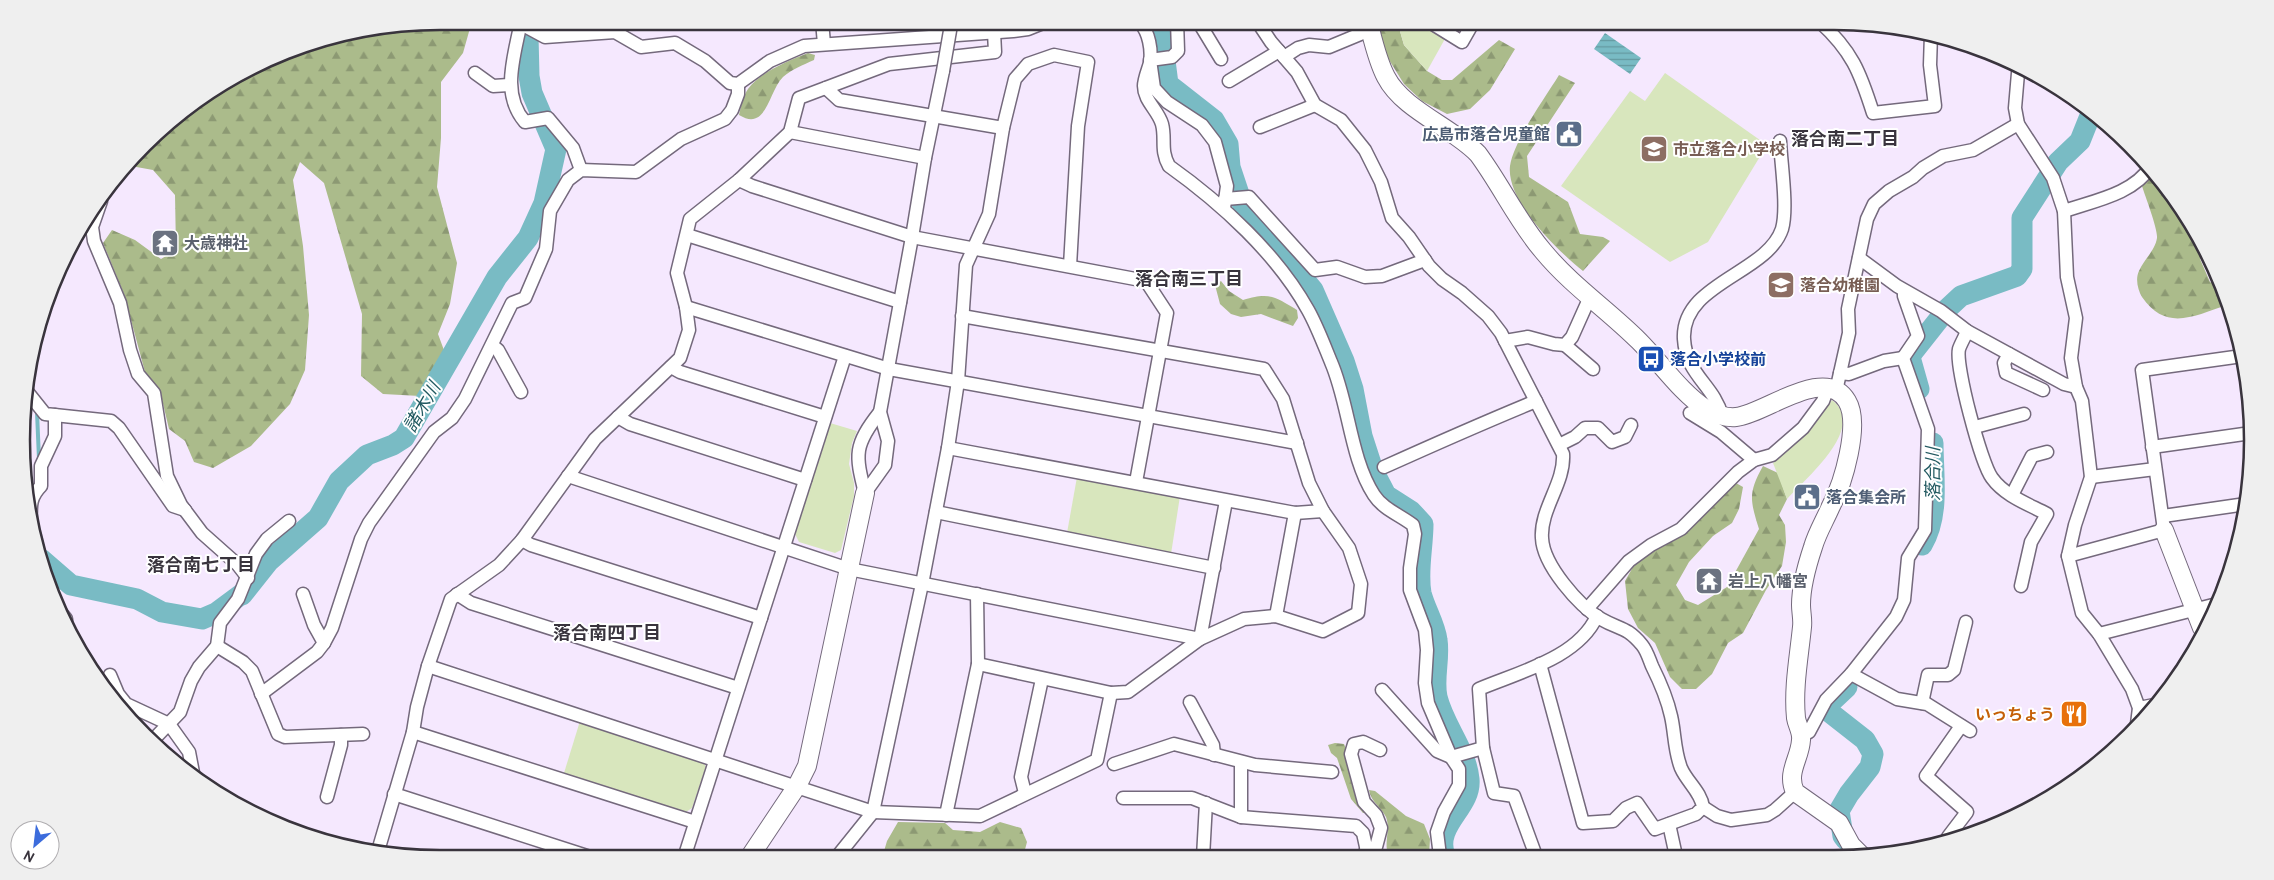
<svg xmlns="http://www.w3.org/2000/svg" width="2274" height="880" font-family="Overpass,'Noto Sans JP',sans-serif">
  <style>
    .forest { fill: url(#forest-firs) }
    .park { fill: #d8e6bd }
    .water { fill: url(#water-rules) }
    .lines { fill: none; stroke-linecap: round; stroke-linejoin: round }
    .stream { stroke: #79bbc4; stroke-width: 4 }
    .river { stroke: #79bbc4; stroke-width: 21 }
    .street-casing { stroke: #74697c; stroke-width: 15 }
    .secondary-casing { stroke: #74697c; stroke-width: 20 }
    .street { stroke: #fff; stroke-width: 12 }
    .secondary { stroke: #fff; stroke-width: 18 }
    .street-bridge-casing { stroke: #74697c; stroke-width: 15; stroke-linecap: butt }
    .street-bridge { stroke: #fff; stroke-width: 12 }
    .labels { text-anchor: middle; stroke-width: 4; stroke-linejoin: round; paint-order: stroke }
    .service-label { font-size: 16px; font-weight: bold; fill: #4e5e75; stroke: #fff; text-anchor: end }
    .education-label { font-size: 16px; font-weight: bold; fill: #785e54; stroke: #fff; text-anchor: start }
    .worship-label { font-size: 16px; font-weight: bold; fill: #5b616d; stroke: #fff; text-anchor: start }
    .transit-label { font-size: 16px; font-weight: bold; fill: #164399; stroke: #fff; text-anchor: start }
    .food-label { font-size: 16px; font-weight: bold; fill: #c56008; stroke: #fff; text-anchor: end }
    .neighbourhood-label { font-size: 18px; font-weight: bold; fill: #39343d; stroke: #fff }
    .water-label { font-size: 18px; font-style: italic; fill: #225a61; stroke: #fff }
    .rim { fill: none; stroke: #39343d; stroke-width: 2.5 }
  </style>
  <defs>
    <pattern id="forest-firs" width="22" height="20" patternUnits="userSpaceOnUse" patternTransform="scale(1.25)"><rect width="22" height="20" fill="#abbb8b"/><path d="M5 1l3.5 6h-7zM16 11l3.5 6h-7z" fill="#8c9973"/></pattern>
    <pattern id="water-rules" width="6" height="5" patternUnits="userSpaceOnUse" patternTransform="scale(1.25)"><rect width="6" height="5" fill="#79bbc4"/><path d="M0 2.5h6" fill="none" stroke="#6499a0"/></pattern>
  </defs>
  <rect width="100%" height="100%" fill="#f5e8fe"/>
  <!-- forest -->
  <g class="forest">
    <polygon points="440,21 472,21 463,53 441,82 441,138 437,187 457,263 450,304 438,334 452,372 443,390 420,396 383,394 361,376 362,314 324,183 300,162 293,180 303,246 309,315 305,370 290,404 251,446 213,468 194,462 185,441 169,429 160,391 145,372 124,294 103,243 112,230 135,240 161,259 176,250 175,195 153,170 131,166 164,125 231,77 305,44"/>
    <polygon points="1384,21 1397,21 1404,45 1427,71 1442,80 1452,80 1499,40 1515,49 1490,90 1470,109 1447,114 1422,101 1404,84 1386,55 1379,36"/>
    <path d="M808 53 815 55 814 60C803 65 792 69 783 77 768 92 767 132 739 115 741 107 743 96 748 89 762 71 788 61 808 53Z"/>
    <path d="M1559 75 1575 83 1527 156 1529 177 1568 202 1580 234 1603 237 1610 241 1583 271C1558 251 1506 201 1510 166 1514 140 1545 98 1559 75Z"/>
    <path d="M2153 170 2197 231 2205 249 2200 259 2210 282 2222 287 2227 298V305C2194 316 2166 332 2142 297 2138 290 2135 279 2139 271 2144 259 2155 251 2157 238 2158 229 2145 196 2142 186Z"/>
    <path d="M1221 281 1229 291 1243 300C1269 292 1274 296 1297 310L1298 318 1293 326 1261 314 1241 317 1231 314 1220 304 1215 285Z"/>
    <path d="M1763 466 1778 473 1787 499 1779 515 1785 525 1786 542 1782 566 1766 590 1743 633 1728 643 1712 674 1696 689H1682L1670 677 1655 643 1638 628 1628 609 1625 581 1633 567 1651 550 1679 537 1736 483 1743 487 1739 509 1732 523 1713 536 1689 562 1676 585 1685 600 1698 605 1727 587 1759 529C1750 500 1748 493 1763 466Z"/>
    <polygon points="1335,743 1344,744 1348,754 1366,813 1363,813 1351,799 1337,758 1331,753 1328,745"/>
    <path d="M1369 790 1375 791 1406 816 1424 824 1430 839 1429 856H1389C1383 844 1391 830 1386 817 1381 807 1371 802 1369 790Z"/>
    <polygon points="898,822 945,823 953,830 980,832 1000,822 1021,828 1027,842 1023,857 882,858 887,841"/>
  </g>
  <!-- park -->
  <g class="park">
    <polygon points="1397,21 1418,21 1446,37 1427,71 1404,45"/>
    <polygon points="1665,73 1767,145 1708,242 1670,262 1561,186 1630,91 1645,101"/>
    <path d="M1832 400C1868 427 1806 478 1787 499L1773 463 1809 430Z"/>
    <polygon points="830,423 857,431 852,443 849,464 854,483 854,496 841,550 835,553 799,542 795,534"/>
    <polygon points="1077,477 1180,496 1171,554 1067,533"/>
    <polygon points="580,721 702,760 706,767 692,808 686,812 564,773"/>
  </g>
  <!-- water -->
  <polygon class="water" points="1605,33 1641,58 1630,74 1594,49"/>
  <g class="lines">
    <!-- stream -->
    <polyline class="stream" points="37,412 39,459"/>
    <!-- river -->
    <g class="river">
      <polyline points="566,21 575,25 608,21"/>
      <path d="M1163 21 1162 37 1168 84 1214 120 1228 144 1230 167 1243 206 1313 290 1344 361 1353 389 1362 436 1373 470 1386 495 1411 511 1423 524C1423 547 1417 571 1421 593 1425 609 1435 624 1437 640 1440 659 1433 678 1437 697 1444 726 1466 749 1469 779 1472 808 1433 825 1445 856"/>
      <polyline points="1919,389 1910,357 1913,352 1947,309 1961,296 2017,276 2022,269 2022,218 2058,162 2080,141 2092,111"/>
      <path d="M1922 545C1940 515 1933 476 1933 443"/>
      <polyline points="41,559 71,585 137,599 162,612 202,619 216,613 243,593 242,595 269,561 318,518 339,481 367,455 393,445 404,438 497,277 528,238 544,203 556,149 532,93 529,76 528,36 536,21"/>
      <polyline points="1846,840 1843,836 1839,811 1849,794 1870,767 1873,754 1865,740 1828,711 1830,703 1847,687"/>
    </g>
    <!-- street casing -->
    <g class="street-casing">
      <g id="street">
        <path d="M521 21C515 55 500 93 525 122L548 118 573 148 581 170"/>
        <polyline points="822,21 824,44"/>
        <polyline points="1177,21 1178,51 1172,57 1150,60 1154,88 1167,102 1202,125 1215,142 1227,186 1224,208"/>
        <polyline points="1203,21 1201,26 1221,59"/>
        <path d="M1257 21 1271 42 1297 72 1315 105 1341 120 1365 150 1381 182 1392 218 1409 237 1429 266 1442 279 1462 293 1488 316 1501 333 1563 454C1565 483 1540 509 1542 538 1543 565 1579 606 1601 619 1620 630 1626 626 1642 645 1647 651 1649 659 1652 666 1660 682 1667 698 1671 716 1675 733 1674 750 1681 768 1687 782 1701 792 1703 807L1696 814 1655 829 1637 803 1626 808 1613 821 1583 823 1540 664"/>
        <polyline points="1428,21 1462,42 1474,21"/>
        <path d="M1819 21C1852 51 1860 72 1873 113L1935 106 1930 65 1931 34"/>
        <path d="M1140 23C1149 32 1152 50 1150 63 1148 70 1144 79 1144 86 1144 101 1158 110 1162 124 1166 139 1160 150 1169 166 1221 203 1277 254 1308 310 1317 326 1324 345 1331 362 1349 403 1350 458 1374 495 1383 509 1400 515 1413 525L1415 534 1410 568V590L1425 630 1427 650 1425 683 1428 703 1451 757 1459 769V785L1444 812 1437 832 1440 856"/>
        <polyline points="521,24 545,37 615,32 641,47 675,43 705,61 730,83 738,84 770,61 804,46 1013,31 1028,29 1048,21"/>
        <polyline points="1284,57 1298,48 1309,45 1329,47 1370,30"/>
        <polyline points="2021,65 2018,73 2015,108 2018,124 2053,178 2064,211 2067,277 2076,318 2071,358 2076,387 2082,401 2091,477 2075,525 2068,556 2082,613 2099,634 2132,689 2139,708 2137,724"/>
        <polyline points="475,73 493,86 509,85"/>
        <polyline points="1229,81 1279,51"/>
        <polyline points="826,88 839,100 1003,128"/>
        <polyline points="1260,127 1315,105"/>
        <polyline points="790,132 925,158"/>
        <polyline points="739,180 752,186 912,237 1146,281 1167,313 1136,482"/>
        <polyline points="1225,199 1249,197 1315,270 1337,267 1365,277 1382,276 1425,260"/>
        <polyline points="101,201 92,227 94,241 120,303 130,350 138,374 154,393 167,476 181,505 202,533 238,565 248,578"/>
        <path d="M2064 211C2093 201 2134 194 2151 166"/>
        <polyline points="687,235 900,302"/>
        <polyline points="1859,258 1897,286 1941,311 1967,331 2064,384 2076,387"/>
        <polyline points="686,307 889,369 1297,443"/>
        <path d="M1967 331C1965 337 1961 343 1959 349 1955 366 1981 463 1992 478 2005 496 2028 504 2047 514L2031 542 2021 586"/>
        <polyline points="1505,341 1528,337 1554,344 1565,345 1572,337 1589,299"/>
        <polyline points="492,345 498,350 521,392"/>
        <polyline points="1565,345 1593,369"/>
        <polyline points="2009,354 2004,363 2006,373 2043,390"/>
        <polyline points="671,367 680,372 825,417"/>
        <polyline points="1840,373 1849,374 1884,361 1903,358"/>
        <polyline points="25,389 45,414 111,421 119,428 173,506 185,510"/>
        <polyline points="1836,391 1849,333 1848,309 1867,219 1874,204 1889,191 1913,177 1923,168 1943,156 1973,150 2018,124"/>
        <polyline points="1690,413 1721,432 1754,460"/>
        <path d="M1722 416C1714 385 1686 375 1684 339 1681 283 1767 274 1782 229 1788 208 1781 164 1780 141"/>
        <polyline points="618,417 630,424 805,480"/>
        <polyline points="1975,427 2024,414"/>
        <polyline points="1559,445 1575,437 1585,428 1598,428 1612,442 1625,437 1631,425"/>
        <polyline points="2152,447 2251,433"/>
        <polyline points="948,448 1295,513 1323,511"/>
        <path d="M1384 467C1435 444 1485 422 1536 401"/>
        <polyline points="568,476 849,569 1200,639 1226,501"/>
        <polyline points="2091,477 2155,469"/>
        <polyline points="865,493 885,465 888,441 880,412 912,237 925,158 943,71"/>
        <path d="M865 493C855 454 854 445 880 412"/>
        <polyline points="2012,495 2032,456 2047,452"/>
        <polyline points="936,512 1214,568"/>
        <polyline points="2163,516 2246,504"/>
        <path d="M31 527C31 509 28 499 41 486V466L55 436V415"/>
        <polyline points="522,540 531,545 761,618"/>
        <polyline points="2068,556 2164,530 2142,370 2242,356"/>
        <polyline points="303,594 314,625 324,643"/>
        <polyline points="457,594 471,603 738,688"/>
        <polyline points="58,609 66,619 66,624"/>
        <polyline points="1587,609 1629,561 1651,545 1681,529 1738,472 1754,460 1772,455 1803,428 1823,401 1828,388"/>
        <polyline points="1276,616 1295,513"/>
        <polyline points="2099,634 2213,605"/>
        <polyline points="217,646 243,662 252,671 278,734 285,737 363,734"/>
        <polyline points="978,664 1111,693"/>
        <polyline points="428,666 873,812 980,816 1097,760 1111,693 1128,692 1200,639 1244,619 1276,616 1323,631 1358,613 1361,584 1349,548 1323,511 1309,483 1283,399 1264,369 962,316"/>
        <polyline points="1851,674 1897,699 1927,704 1970,731"/>
        <polyline points="110,675 118,694 126,704 169,724 189,752 194,778"/>
        <polyline points="1382,690 1437,751 1451,757 1483,748"/>
        <polyline points="261,694 317,652 324,643 332,628 361,539 369,523 434,432 452,418 465,399 512,303 525,298 546,249 550,211 568,180 581,170 636,172 681,139 725,119 732,110 738,94 738,84"/>
        <polyline points="1190,702 1213,745 1214,755"/>
        <polyline points="1922,703 1928,675 1948,675 1954,670 1966,622"/>
        <polyline points="2139,708 2154,705"/>
        <polyline points="413,732 695,822"/>
        <polyline points="1801,736 1809,732 1826,700 1851,674 1896,617 1904,600 1908,558 1925,530 1928,429 1903,358 1918,336 1904,296 1904,291"/>
        <polyline points="154,739 180,712 191,681 199,667 217,646 220,623 238,599 256,554 267,539 289,521"/>
        <polyline points="1114,764 1174,744 1255,765 1332,772"/>
        <polyline points="1025,793 1021,777 1042,679"/>
        <polyline points="394,794 593,858"/>
        <polyline points="327,797 341,745 341,735"/>
        <polyline points="1123,798 1192,798 1241,817 1356,826 1363,833 1368,856"/>
        <polyline points="1703,807 1717,816 1731,820 1767,815 1775,810 1795,792"/>
        <polyline points="946,815 978,664 977,594"/>
        <polyline points="1241,817 1241,762"/>
        <polyline points="1669,824 1676,856"/>
        <polyline points="1948,837 1967,812 1926,776 1961,726"/>
        <polyline points="1366,850 1376,847 1381,828 1376,815 1364,802 1351,754 1354,744 1363,742 1380,750"/>
        <polyline points="378,851 413,732 417,707 428,666 451,599 499,565 522,540 595,439 680,358 689,330 686,307 677,273 690,219 739,180 790,132 799,98 889,64 995,52 994,32"/>
        <path d="M1536 856 1514 796 1494 793 1483 748 1479 689C1519 672 1578 658 1597 616"/>
        <polyline points="1203,857 1206,803"/>
        <polyline points="684,858 845,356"/>
        <polyline points="836,858 873,812 922,584 948,448 958,381 966,265 989,214 1003,128 1015,79 1028,64 1054,55 1088,62 1078,126 1070,266"/>
      </g>
    </g>
    <!-- secondary casing -->
    <g class="secondary-casing">
      <g id="secondary">
        <path d="M1368 21C1373 40 1377 60 1386 77 1403 110 1452 127 1478 154 1501 185 1518 222 1543 251 1572 286 1608 310 1639 341 1660 362 1681 393 1706 409 1714 414 1726 418 1736 417 1765 414 1825 364 1847 401 1861 424 1843 484 1831 506 1825 520 1817 533 1813 547 1807 565 1801 586 1801 605 1801 613 1803 619 1802 627 1799 657 1793 688 1796 718 1797 725 1802 732 1801 740 1800 759 1786 772 1795 792L1839 823 1851 845 1861 855"/>
        <polyline points="2164,530 2202,628"/>
        <polyline points="749,858 797,786 807,766 865,493"/>
      </g>
    </g>
    <!-- street -->
    <use href="#street" class="street"/>
    <!-- secondary -->
    <use href="#secondary" class="secondary"/>
    <!-- street-bridge casing -->
    <g class="street-bridge-casing">
      <polyline id="street-bridge" points="943,71 951,25"/>
    </g>
    <!-- street-bridge -->
    <use href="#street-bridge" class="street-bridge"/>
  </g>
  <!-- icons -->
  <defs>
    <g id="civic-square" transform="scale(1.4375)"><rect x="-9" y="-9" width="18" height="18" rx="4" fill="#5c6f8a" stroke="#fff"/><path d="M-.6-6.5H3V-4.5H.6V-3L4-1V1h2V6H-6V1h2V-1L-.6-3ZM-1.2 2.5V6h2.4V2.5Z" fill="#fff"/></g>
    <g id="school-square" transform="scale(1.4375)"><rect x="-9" y="-9" width="18" height="18" rx="4" fill="#8d6e63" stroke="#fff"/><path d="M0-5L7-2L0 1L-7-2ZM-4 1L0 2.5L4 1V4Q0 6-4 4Z" fill="#fff"/></g>
    <g id="temple-square" transform="scale(1.4375)"><rect x="-9" y="-9" width="18" height="18" rx="4" fill="#6b7280" stroke="#fff"/><path d="M0-6L5-2H3V0L6.5 2.5H4V6H1.5V3h-3V6H-4V2.5H-6.5L-3 0V-2H-5Z" fill="#fff"/></g>
    <g id="bus-square" transform="scale(1.4375)"><rect x="-9" y="-9" width="18" height="18" rx="4" fill="#1a4fb4" stroke="#fff"/><path d="M-5-6H5V4H4V6H2V4H-2V6H-4V4H-5ZM-3.5-4V0h7V-4ZM-3.5 1.2v1.5H-2V1.2ZM2 1.2v1.5H3.5V1.2Z" fill="#fff"/></g>
    <g id="restaurant-square" transform="scale(1.4375)"><rect x="-9" y="-9" width="18" height="18" rx="4" fill="#e8710a" stroke="#fff"/><path d="M-5-6h1v4h1v-4h1v4h1v-4h1v5L-1.5 .5V6h-2V.5L-5-1ZM5-6V6H3V1.5H1.5Q1.5-4 5-6Z" fill="#fff"/></g>
  </defs>
  <g fill-rule="evenodd">
    <use href="#civic-square" x="1569" y="134"/>
    <use href="#school-square" x="1654" y="149"/>
    <use href="#temple-square" x="165" y="243"/>
    <use href="#school-square" x="1781" y="285"/>
    <use href="#bus-square" x="1651" y="359"/>
    <use href="#civic-square" x="1807" y="497"/>
    <use href="#temple-square" x="1709" y="581"/>
    <use href="#restaurant-square" x="2074" y="714"/>
  </g>
  <g class="labels">
    <!-- service labels -->
    <g class="service-label">
      <text x="1550" y="140">広島市落合児童館</text>
      <text x="1826" y="503" text-anchor="start">落合集会所</text>
    </g>
    <!-- education labels -->
    <g class="education-label">
      <text x="1673" y="155">市立落合小学校</text>
      <text x="1800" y="291">落合幼稚園</text>
    </g>
    <!-- worship labels -->
    <g class="worship-label">
      <text x="184" y="249">大歳神社</text>
      <text x="1728" y="587">岩上八幡宮</text>
    </g>
    <!-- transit labels -->
    <g class="transit-label">
      <text x="1670" y="365">落合小学校前</text>
    </g>
    <!-- food labels -->
    <g class="food-label">
      <text x="2055" y="720">いっちょう</text>
    </g>
    <!-- neighbourhood labels -->
    <g class="neighbourhood-label">
      <text x="1845" y="145">落合南二丁目</text>
      <text x="1189" y="285">落合南三丁目</text>
      <text x="201" y="571">落合南七丁目</text>
      <text x="607" y="639">落合南四丁目</text>
    </g>
    <!-- water labels -->
    <g class="water-label">
      <text transform="translate(422 407) rotate(-60)" y="6">諸木川</text>
      <text transform="translate(1933 474) rotate(-90)" y="6">落合川</text>
    </g>
  </g>
  <!-- crop -->
  <path d="M0 0H2274V880H0ZM440 30H1834A410 410 0 0 1 2244 440V440A410 410 0 0 1 1834 850H440A410 410 0 0 1 30 440V440A410 410 0 0 1 440 30Z" fill="#efefef" fill-rule="evenodd"/>
  <path class="rim" d="M440 30H1834A410 410 0 0 1 2244 440V440A410 410 0 0 1 1834 850H440A410 410 0 0 1 30 440V440A410 410 0 0 1 440 30Z"/>
  <!-- north arrow -->
  <g transform="translate(35 845) rotate(208)"><circle r="24" fill="#ffffff" stroke="#b0aeb1"/>
  <path d="M0-4L9 19L0 12L-9 19Z" fill="#3c6cdc"/>
  <text y="-8" font-size="14" font-weight="bold" text-anchor="middle" fill="#39343d">N</text>
  </g>
</svg>
